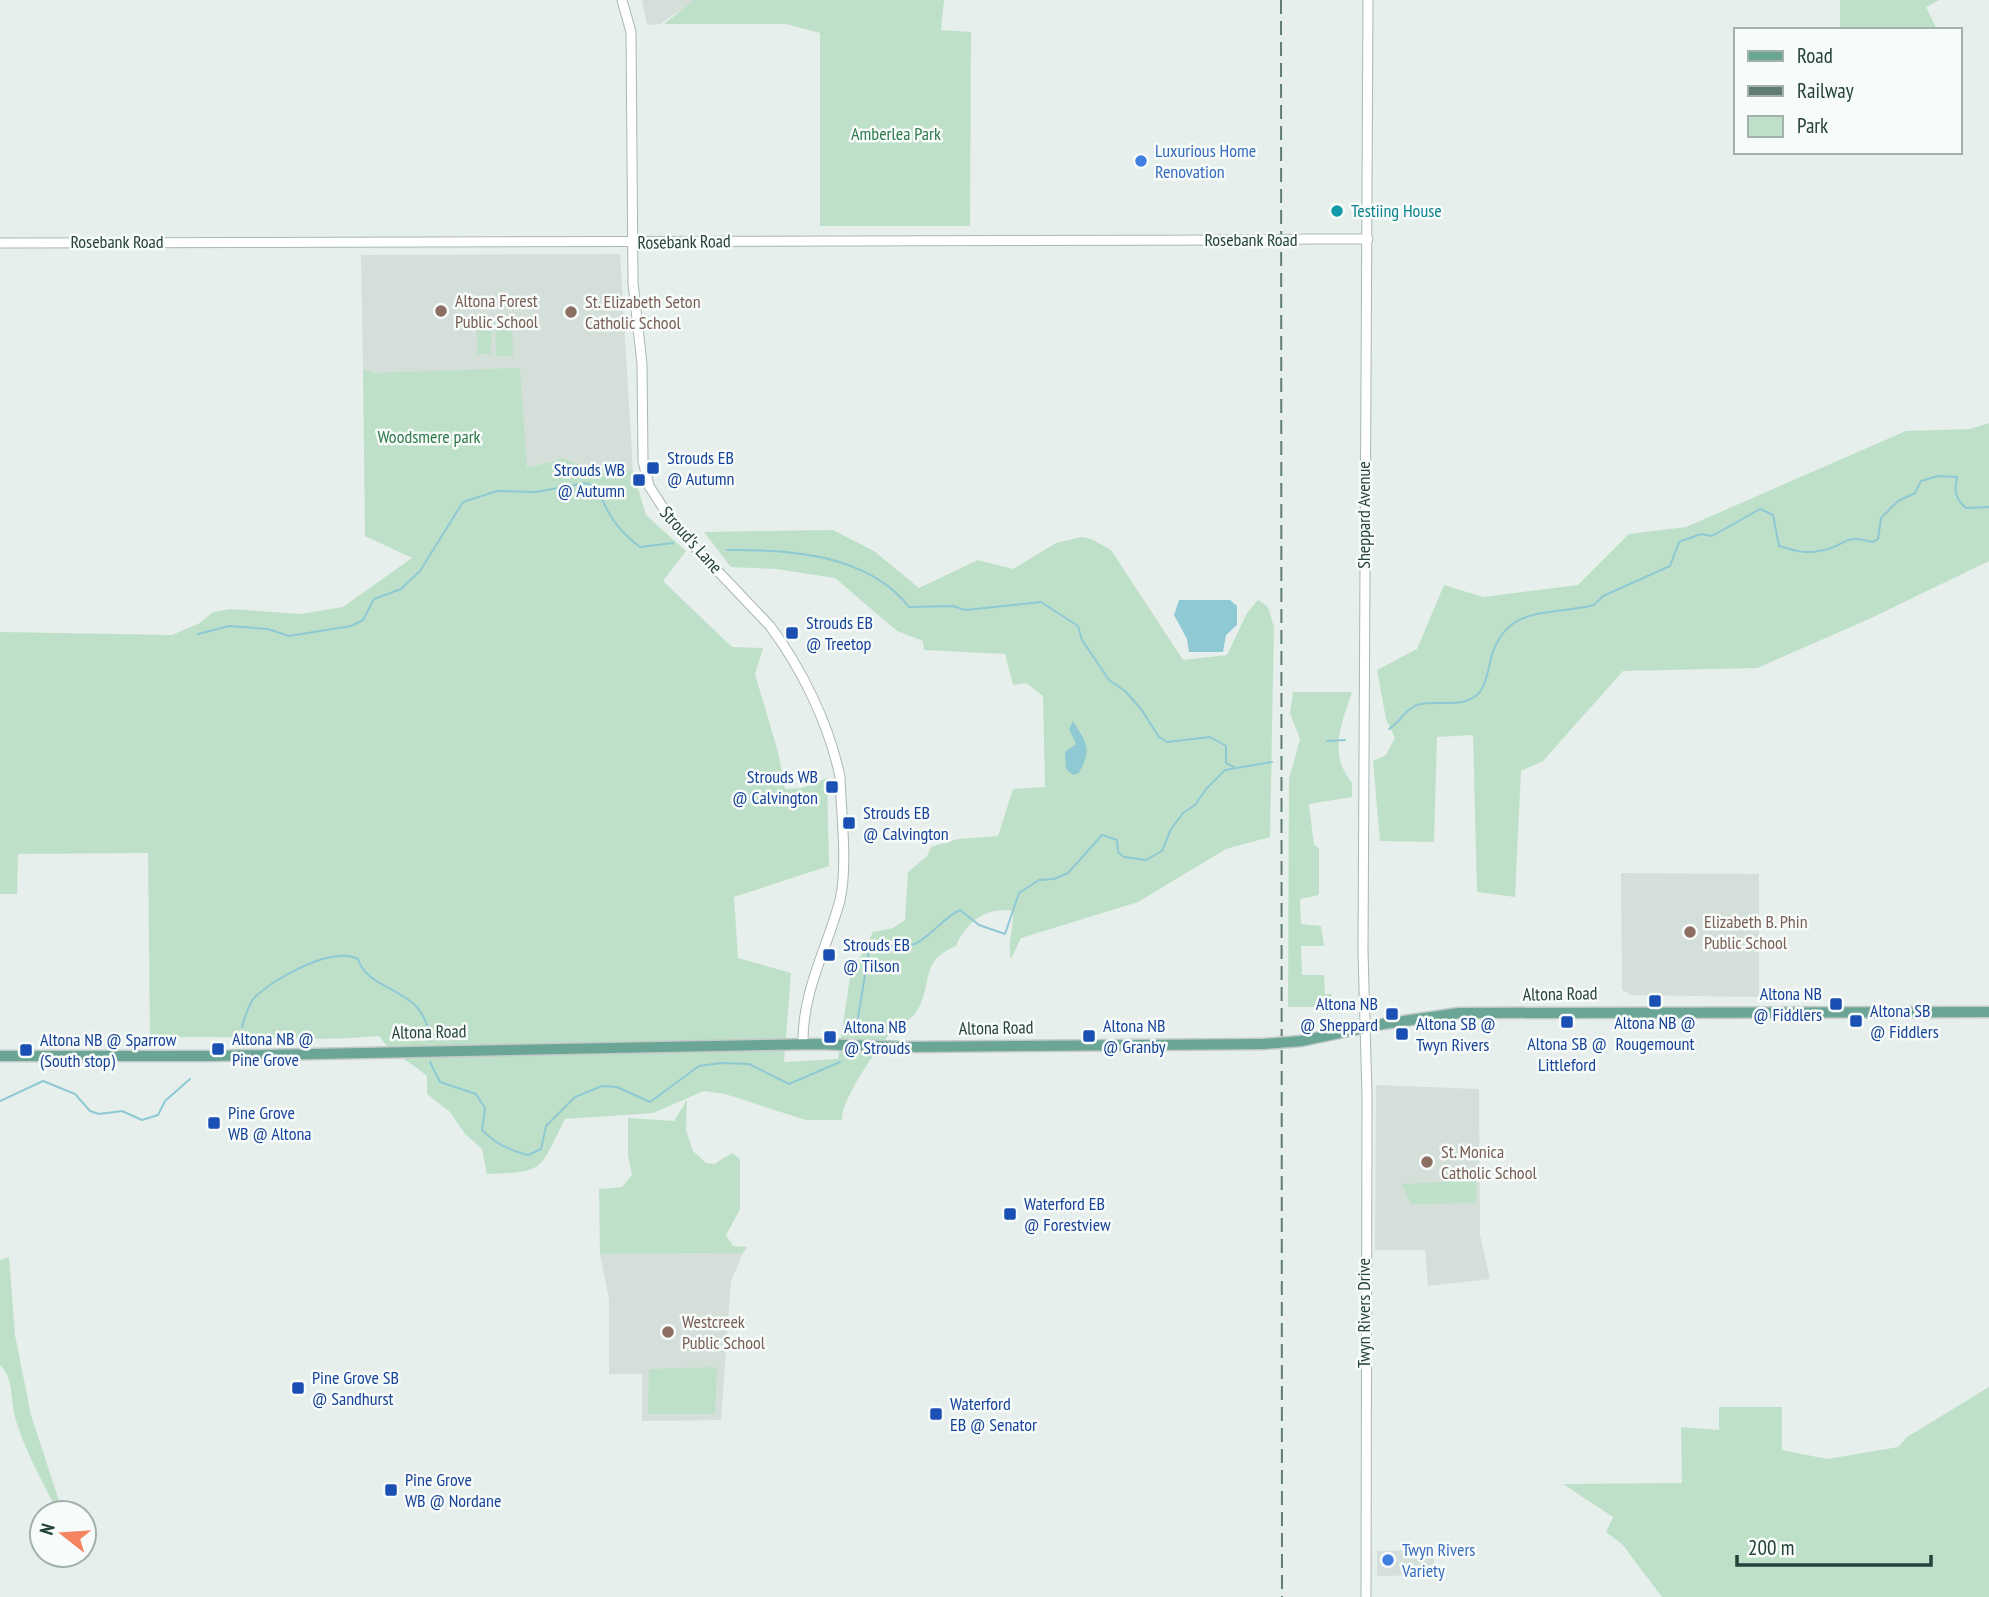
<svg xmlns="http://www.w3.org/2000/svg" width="1989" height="1597" font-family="'PT Sans Narrow',sans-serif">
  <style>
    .built { fill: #d4dfda }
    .green { fill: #bfe0c8 }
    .water { fill: #8ec9d4 }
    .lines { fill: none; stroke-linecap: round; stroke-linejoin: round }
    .stream { stroke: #8ec9d4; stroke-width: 2 }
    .minor-casing { stroke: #a8b8b2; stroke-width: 11 }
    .major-casing { stroke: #c2cac8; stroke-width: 13 }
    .minor { stroke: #fff; stroke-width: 9 }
    .major { stroke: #6aa596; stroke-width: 10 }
    .rail { stroke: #5f7d75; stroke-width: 2; stroke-dasharray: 14 7; stroke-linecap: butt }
    .minor-bridge-casing { stroke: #a8b8b2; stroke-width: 11; stroke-linecap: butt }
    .major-bridge-casing { stroke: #c2cac8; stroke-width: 13; stroke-linecap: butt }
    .minor-bridge { stroke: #fff; stroke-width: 9 }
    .major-bridge { stroke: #6aa596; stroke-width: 10 }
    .shop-dot { fill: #3f7fe0; stroke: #f7fbf9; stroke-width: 2.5 }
    .culture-dot { fill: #0f9aa8; stroke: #f7fbf9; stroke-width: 2.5 }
    .education-dot { fill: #8d6e63; stroke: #f7fbf9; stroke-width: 2.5 }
    .transit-dot { fill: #1a4fb4; stroke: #f7fbf9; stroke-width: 2.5 }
    .labels { text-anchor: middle; stroke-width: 5; stroke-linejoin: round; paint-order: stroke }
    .park-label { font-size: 18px; fill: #2d7a4b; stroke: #f7fbf9 }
    .shop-label { font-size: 18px; fill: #366cbe; stroke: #f7fbf9; text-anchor: start }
    .culture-label { font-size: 18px; fill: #0d838f; stroke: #f7fbf9; text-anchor: start }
    .street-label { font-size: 18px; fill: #24423a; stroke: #f7fbf9 }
    .education-label { font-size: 18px; fill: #785e54; stroke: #f7fbf9; text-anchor: start }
    .transit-label { font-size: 18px; fill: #164399; stroke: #f7fbf9; text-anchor: start }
  </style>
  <rect width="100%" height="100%" fill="#e6efeb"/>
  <!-- built -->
  <g class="built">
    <polygon points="642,0 694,0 694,1 660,24 647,25"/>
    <polygon points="620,254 633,471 593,470 563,458 527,468 363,369 361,255"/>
    <polygon points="1621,873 1759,874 1759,997 1631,995 1622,990"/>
    <polygon points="1376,1085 1479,1089 1480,1235 1490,1279 1428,1286 1425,1250 1375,1250"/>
    <polygon points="743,1253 731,1281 721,1420 642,1421 642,1374 609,1374 609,1299 600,1254"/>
    <polygon points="1434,1550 1434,1575 1377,1576 1377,1551"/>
  </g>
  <!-- green -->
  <g class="green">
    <polygon points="694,0 944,0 941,30 971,32 970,226 820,226 820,33 786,24 664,24"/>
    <polygon points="1840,0 1939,0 1926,7 1937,30 1840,27"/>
    <polygon points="477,322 492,322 491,354 477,354"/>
    <polygon points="495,322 512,322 513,356 496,356"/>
    <path d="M520 368 527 468 563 458 593 470 633 471 646 515 686 551 663 581 732 647 763 648 755 674 778 752 785 789 802 788 827 778 829 866 734 897 738 958 791 973 784 1062 838 1059 850 977 873 932 893 928 905 920 908 872 927 856 931 847 958 839 998 836 1013 789 1045 787 1043 696 1026 683 1013 685 1005 654 924 650 923 641 897 631 835 578 776 569 731 567 704 532 833 530 874 551 919 588 978 560 1013 569 1056 543 1082 537 1091 539 1111 550 1183 660 1227 655 1247 613 1258 600 1268 607 1274 627 1270 837 1226 849 1138 902 1021 938 1011 959C1007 944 1014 927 1013 911 986 906 966 923 956 946 918 962 934 983 917 1011 910 1022 896 1026 888 1036 875 1052 841 1100 842 1120H806L725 1094 704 1091 653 1113 565 1119C538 1170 548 1172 487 1174L482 1149 465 1134 450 1112 427 1094V1076C410 1061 391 1054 379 1036 302 1043 227 1034 150 1038L148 853 18 854 17 894H0V632L172 635 200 623 213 612 231 609 300 614 343 607 412 558 365 536 363 369 374 373Z"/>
    <polygon points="1989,423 1989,561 1867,620 1757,668 1623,671 1543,761 1521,771 1515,897 1477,892 1473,735 1437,737 1434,842 1380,841 1373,761 1386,755 1395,738 1386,719 1377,670 1417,649 1444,585 1483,597 1578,585 1629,534 1686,527 1906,431 1970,429"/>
    <path d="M1293 692H1352C1341 725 1328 753 1352 783V797L1309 804 1314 845 1319 848V895L1300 899 1301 924 1321 926 1324 946H1301L1302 975H1324L1325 994H1332L1331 1007H1288L1289 779 1300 739 1290 713Z"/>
    <polygon points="687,1100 686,1130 693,1151 706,1163 714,1164 732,1153 740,1159 740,1209 726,1235 733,1246 747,1247 743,1253 600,1254 599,1189 622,1187 632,1175 628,1156 628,1118 674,1121"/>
    <polygon points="1476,1171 1476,1203 1411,1204 1402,1184 1443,1182 1449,1173"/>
    <path d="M9 1257 15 1335 31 1415 63 1513H58C43 1482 24 1450 15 1417 10 1399 14 1378 0 1365V1260Z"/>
    <polygon points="717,1367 715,1414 648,1414 649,1369"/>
    <polygon points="1989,1387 1989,1597 1662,1597 1622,1544 1606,1532 1613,1517 1563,1484 1682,1483 1681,1427 1719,1430 1719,1407 1782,1407 1782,1450 1827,1459 1898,1447 1907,1437"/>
  </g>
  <!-- water -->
  <g class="water">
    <polygon points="1179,600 1230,600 1237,606 1237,625 1226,635 1223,652 1189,652 1187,639 1174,615"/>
    <path d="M1073 721C1087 744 1092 748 1079 773L1073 775 1066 769 1065 752 1076 744 1069 729Z"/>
  </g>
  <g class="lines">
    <!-- stream -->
    <g class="stream">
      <path d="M727 550C788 549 868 554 909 607L953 606 965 610 1041 602 1078 626 1082 640 1109 680 1125 691 1141 709 1159 737 1167 742 1210 737 1226 746V763L1234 767"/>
      <path d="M198 634 229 626 268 629 289 636 351 626 363 620 374 599 401 589 420 571 463 502 497 491 536 492 585 483 597 487C607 513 617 530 640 547L673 543"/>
      <path d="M1389 729C1402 721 1405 707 1421 704 1441 700 1461 709 1478 694 1486 686 1489 666 1492 654 1509 604 1551 616 1594 605L1603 596 1670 566 1679 542 1701 534 1712 536 1760 509 1773 515 1779 546C1792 550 1805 554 1819 551 1848 547 1840 533 1872 542L1878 539 1881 518 1898 501 1915 493 1921 481 1938 476 1957 477C1954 490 1955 499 1966 508L1989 507"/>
      <polyline points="1327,741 1345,740"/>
      <path d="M857 1024 869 951C884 943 899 949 914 944 927 940 943 918 960 910L979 925 1005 934 1019 893 1039 880 1054 879 1068 873 1102 835 1117 840 1118 852 1124 857 1146 860 1162 851 1171 829 1183 813 1195 805 1207 788 1225 770 1272 762"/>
      <path d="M242 1027C245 1018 248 1004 255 997 275 978 331 946 358 959 369 995 426 984 430 1041"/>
      <path d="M430 1062 440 1082 476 1094 485 1108 482 1130C496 1144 509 1150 528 1155L541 1149 546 1126 575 1097 602 1086 617 1087 650 1102 699 1066 722 1063 749 1064 789 1084 840 1062"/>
      <polyline points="0,1101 43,1081 75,1094 90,1111 99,1114 122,1111 142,1120 158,1115 165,1101 190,1079"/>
    </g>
    <!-- minor casing -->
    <g class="minor-casing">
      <g id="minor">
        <path d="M622 0 631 32 633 283 642 364 643 461 649 486 675 526 770 626C802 669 829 724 840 777 841 813 848 865 840 900 827 949 802 991 803 1044"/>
        <polyline points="1309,239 1368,239"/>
        <polyline points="0,243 1253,240"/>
        <polyline points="1366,1597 1367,1096 1363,951 1368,0"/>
      </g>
    </g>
    <!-- major casing -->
    <g class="major-casing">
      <g id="major">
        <polyline points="1301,1041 1383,1024 1459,1013 1989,1012"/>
        <polyline points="0,1056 210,1056 817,1044 904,1047 1263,1044"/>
      </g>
    </g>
    <!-- minor -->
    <use href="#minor" class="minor"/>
    <!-- major -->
    <use href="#major" class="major"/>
    <!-- rail -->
    <polyline class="rail" points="1281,0 1282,1597"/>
    <!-- minor-bridge casing -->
    <g class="minor-bridge-casing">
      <polyline id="minor-bridge" points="1253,240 1309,239"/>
    </g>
    <!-- major-bridge casing -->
    <g class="major-bridge-casing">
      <polyline id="major-bridge" points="1263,1044 1301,1041"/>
    </g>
    <!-- minor-bridge -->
    <use href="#minor-bridge" class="minor-bridge"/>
    <!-- major-bridge -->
    <use href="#major-bridge" class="major-bridge"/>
  </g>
  <!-- markers -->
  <g class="shop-dot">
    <circle cx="1141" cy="161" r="7"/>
    <circle cx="1388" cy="1560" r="7"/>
  </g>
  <circle class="culture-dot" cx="1337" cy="211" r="7"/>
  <g class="education-dot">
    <circle cx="441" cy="311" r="7"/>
    <circle cx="571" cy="312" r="7"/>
    <circle cx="1690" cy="932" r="7"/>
    <circle cx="1427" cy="1162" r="7"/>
    <circle cx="668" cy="1332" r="7"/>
  </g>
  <g class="transit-dot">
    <rect x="646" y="461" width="14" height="14" rx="3.5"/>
    <rect x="632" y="473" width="14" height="14" rx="3.5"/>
    <rect x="785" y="626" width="14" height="14" rx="3.5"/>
    <rect x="825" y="780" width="14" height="14" rx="3.5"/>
    <rect x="842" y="816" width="14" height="14" rx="3.5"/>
    <rect x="822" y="948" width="14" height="14" rx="3.5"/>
    <rect x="1648" y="994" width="14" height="14" rx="3.5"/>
    <rect x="1829" y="997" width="14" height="14" rx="3.5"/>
    <rect x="1385" y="1007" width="14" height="14" rx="3.5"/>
    <rect x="1849" y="1014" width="14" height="14" rx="3.5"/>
    <rect x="1560" y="1015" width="14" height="14" rx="3.5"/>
    <rect x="1395" y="1027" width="14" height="14" rx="3.5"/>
    <rect x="1082" y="1029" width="14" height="14" rx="3.5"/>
    <rect x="823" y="1030" width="14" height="14" rx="3.5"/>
    <rect x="211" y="1042" width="14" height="14" rx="3.5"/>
    <rect x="19" y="1043" width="14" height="14" rx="3.5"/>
    <rect x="207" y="1116" width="14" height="14" rx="3.5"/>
    <rect x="1003" y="1207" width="14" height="14" rx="3.5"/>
    <rect x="291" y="1381" width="14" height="14" rx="3.5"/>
    <rect x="929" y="1407" width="14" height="14" rx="3.5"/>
    <rect x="384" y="1483" width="14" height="14" rx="3.5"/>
  </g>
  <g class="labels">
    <!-- park labels -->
    <g class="park-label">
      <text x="896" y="140">Amberlea Park</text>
      <text x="429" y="443">Woodsmere park</text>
    </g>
    <!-- shop labels -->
    <g class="shop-label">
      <text x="1155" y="157">Luxurious Home<tspan x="1155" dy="21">Renovation</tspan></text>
      <text x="1402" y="1556">Twyn Rivers<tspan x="1402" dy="21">Variety</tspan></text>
    </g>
    <!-- culture labels -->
    <g class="culture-label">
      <text x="1351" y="217">Testiing House</text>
    </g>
    <!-- street labels -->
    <g class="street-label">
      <text x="1251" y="246">Rosebank Road</text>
      <text x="117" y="248">Rosebank Road</text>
      <text transform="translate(684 242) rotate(-1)" y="6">Rosebank Road</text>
      <text transform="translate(1364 515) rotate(-90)" y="6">Sheppard Avenue</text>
      <text transform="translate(691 540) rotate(48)" y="6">Stroud's Lane</text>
      <text transform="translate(1560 994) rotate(-1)" y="6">Altona Road</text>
      <text transform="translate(996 1028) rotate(-1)" y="6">Altona Road</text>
      <text transform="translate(429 1032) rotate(-1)" y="6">Altona Road</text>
      <text transform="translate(1364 1313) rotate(-90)" y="6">Twyn Rivers Drive</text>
    </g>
    <!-- education labels -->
    <g class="education-label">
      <text x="455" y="307">Altona Forest<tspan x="455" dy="21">Public School</tspan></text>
      <text x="585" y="308">St. Elizabeth Seton<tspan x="585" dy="21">Catholic School</tspan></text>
      <text x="1704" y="928">Elizabeth B. Phin<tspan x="1704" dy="21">Public School</tspan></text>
      <text x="1441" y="1158">St. Monica<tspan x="1441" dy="21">Catholic School</tspan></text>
      <text x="682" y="1328">Westcreek<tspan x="682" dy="21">Public School</tspan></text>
    </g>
    <!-- transit labels -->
    <g class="transit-label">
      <text x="667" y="464">Strouds EB<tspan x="667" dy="21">@ Autumn</tspan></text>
      <text x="625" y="476" text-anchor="end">Strouds WB<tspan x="625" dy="21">@ Autumn</tspan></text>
      <text x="806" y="629">Strouds EB<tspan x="806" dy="21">@ Treetop</tspan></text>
      <text x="818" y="783" text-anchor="end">Strouds WB<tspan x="818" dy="21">@ Calvington</tspan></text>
      <text x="863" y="819">Strouds EB<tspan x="863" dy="21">@ Calvington</tspan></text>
      <text x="843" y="951">Strouds EB<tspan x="843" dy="21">@ Tilson</tspan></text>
      <text x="1822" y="1000" text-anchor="end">Altona NB<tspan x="1822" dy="21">@ Fiddlers</tspan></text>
      <text x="1378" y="1010" text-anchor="end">Altona NB<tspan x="1378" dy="21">@ Sheppard</tspan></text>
      <text x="1870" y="1017">Altona SB<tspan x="1870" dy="21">@ Fiddlers</tspan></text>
      <text x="1655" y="1029" text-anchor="middle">Altona NB @<tspan x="1655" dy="21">Rougemount</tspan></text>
      <text x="1416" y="1030">Altona SB @<tspan x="1416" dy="21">Twyn Rivers</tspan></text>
      <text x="1103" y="1032">Altona NB<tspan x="1103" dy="21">@ Granby</tspan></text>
      <text x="844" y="1033">Altona NB<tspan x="844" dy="21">@ Strouds</tspan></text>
      <text x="232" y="1045">Altona NB @<tspan x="232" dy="21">Pine Grove</tspan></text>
      <text x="40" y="1046">Altona NB @ Sparrow<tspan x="40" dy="21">(South stop)</tspan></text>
      <text x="1567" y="1050" text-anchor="middle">Altona SB @<tspan x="1567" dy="21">Littleford</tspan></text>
      <text x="228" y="1119">Pine Grove<tspan x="228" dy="21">WB @ Altona</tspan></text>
      <text x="1024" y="1210">Waterford EB<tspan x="1024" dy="21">@ Forestview</tspan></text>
      <text x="312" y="1384">Pine Grove SB<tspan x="312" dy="21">@ Sandhurst</tspan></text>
      <text x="950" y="1410">Waterford<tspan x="950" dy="21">EB @ Senator</tspan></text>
      <text x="405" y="1486">Pine Grove<tspan x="405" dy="21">WB @ Nordane</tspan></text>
    </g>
  </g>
  <!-- legend -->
  <rect x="1734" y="28" width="228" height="126" fill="#f7fbf9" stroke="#a3b1ad" stroke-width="2"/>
  <rect x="1748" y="51" width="35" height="10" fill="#6aa596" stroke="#a3b1ad" stroke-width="2"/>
  <text x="1797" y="63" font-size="21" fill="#24423a">Road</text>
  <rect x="1748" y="86" width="35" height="10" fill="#5f7d75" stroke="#a3b1ad" stroke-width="2"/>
  <text x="1797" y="98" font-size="21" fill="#24423a">Railway</text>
  <rect x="1748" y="116" width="35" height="21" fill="#bfe0c8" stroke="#a3b1ad" stroke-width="2"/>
  <text x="1797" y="133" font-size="21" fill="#24423a">Park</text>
  <!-- north arrow -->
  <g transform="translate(63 1534) rotate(287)"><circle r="33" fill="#f7fbf9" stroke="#a3b1ad" stroke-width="2"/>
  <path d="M0-5L12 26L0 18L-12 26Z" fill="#f4845f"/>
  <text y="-10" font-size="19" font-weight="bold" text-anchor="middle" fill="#24423a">N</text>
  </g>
  <!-- scale -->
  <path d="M1737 1555v10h194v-10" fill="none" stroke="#24423a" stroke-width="3.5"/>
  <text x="1748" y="1555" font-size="21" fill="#24423a" stroke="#f7fbf9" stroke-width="5" paint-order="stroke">200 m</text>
</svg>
